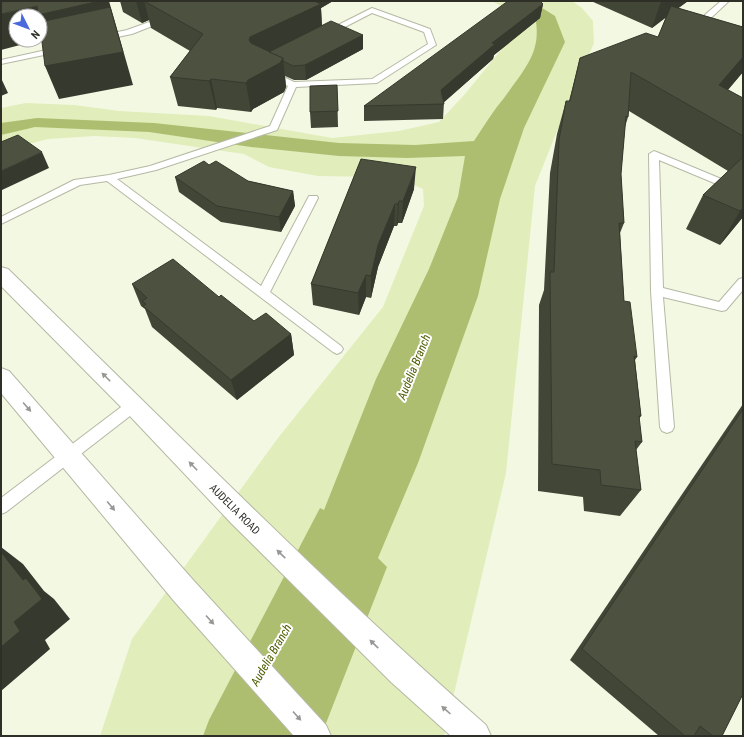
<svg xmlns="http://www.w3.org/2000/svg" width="744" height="737" font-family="'Roboto Condensed',sans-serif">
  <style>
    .green { fill: #e1edba }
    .water { fill: #aebe70 }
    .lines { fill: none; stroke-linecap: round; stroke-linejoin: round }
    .service-casing { stroke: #b4b9a4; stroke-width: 2 }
    .secondary-casing { stroke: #b4b9a4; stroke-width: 2 }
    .service { fill: #fff; fill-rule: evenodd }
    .secondary { fill: #fff; fill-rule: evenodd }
    .wall { fill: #424637 }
    .shaded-wall { fill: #36392d }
    .building { fill: #4d5140; stroke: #36392d }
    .oneway { fill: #969894 }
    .labels { text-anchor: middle; stroke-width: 4; stroke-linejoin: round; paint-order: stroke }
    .street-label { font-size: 11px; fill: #2e3028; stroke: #fff }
    .water-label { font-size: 12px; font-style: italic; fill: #505d00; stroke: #fff }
  </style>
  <rect width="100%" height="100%" fill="#f3f8e3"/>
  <!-- green -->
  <polygon class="green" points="492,1 572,1 582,8 593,21 594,43 563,116 535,186 506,473 444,736 100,736 132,639 278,438 383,307 424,206 423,189 405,181 379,177 318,176 269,167 244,154 135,138 94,136 48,139 1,151 1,108 26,103 74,105 119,111 209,116 332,138 399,131 439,122 465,94 501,50 511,21 501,6"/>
  <!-- water -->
  <path class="water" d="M531 1 555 16 565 42 524 128 500 199 478 296 418 463 378 558 387 567 321 736H203L209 720 320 508 324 510 376 379 429 269 458 197 465 156 407 158 339 156 251 147 149 132 35 127 1 135V123L37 118 154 123 339 143 415 145 474 141C484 126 493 111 504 98 530 62 546 47 531 1Z"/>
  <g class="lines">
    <!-- service casing -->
    <g class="service-casing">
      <g id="service">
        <polygon points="721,1 729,1 698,30 692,30 692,26"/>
        <path d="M372 8 430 29 436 45 377 83 296 87 277 130 156 170 117 179 261 286 308 198 309 196H317L318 198 270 292 341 346 343 349 341 352 337 354 333 352 107 181 80 185 1 224V217L74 180 109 175 150 166 270 126 288 86 256 70 255 68 256 66ZM372 13 424 32 428 44 372 79 294 82 265 68Z"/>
        <polygon points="163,17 169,17 170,19 132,34 102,40 98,38 99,36 127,30"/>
        <polygon points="60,47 63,47 63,51 1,64 1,60"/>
        <polygon points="654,151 743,188 743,195 659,160 663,288 719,302 739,279 743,278 743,290 726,310 722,311 663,297 674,427 672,431 667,433 662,431 660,427 651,291 649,154"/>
        <polygon points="134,399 139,401 141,405 139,409 6,512 1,514 1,498 129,401"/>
      </g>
    </g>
    <!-- secondary casing -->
    <g class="secondary-casing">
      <g id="secondary">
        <path d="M1 267 8 269C167 422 320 580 486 725L491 736H451L391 682 231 523 126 412 1 286Z"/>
        <polygon points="1,368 9,371 194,581 326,725 331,736 294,736 174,601 1,393"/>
      </g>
    </g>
    <!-- service -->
    <use href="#service" class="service"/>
    <!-- secondary -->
    <use href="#secondary" class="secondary"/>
  </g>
  <!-- wall -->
  <g class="wall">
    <polygon points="120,1 333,1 321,8 322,25 363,35 363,49 306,80 294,80 285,76 286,87 284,92 253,109 251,112 217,108 216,110 178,106 170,77 190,51 151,28 149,20 142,23 123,12"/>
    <polygon points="591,1 688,1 678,8 743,27 743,72 728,90 743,98 743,217 720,245 686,229 703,195 728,171 629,111 628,117 625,127 621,174 624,223 620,233 624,301 637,357 635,360 641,416 639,419 642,442 636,450 641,490 620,516 584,511 583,497 538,491 539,305 544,290 550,173 557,134 566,101 569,101 580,58 658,37 666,17 652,28"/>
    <polygon points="543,4 540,18 494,55 493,59 444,102 443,119 364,121 364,106"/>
    <polygon points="337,85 338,127 311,128 310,112"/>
    <polygon points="361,159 414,189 402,223 398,223 397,226 394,226 378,267 371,298 366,297 359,315 313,305 311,284"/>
    <polygon points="209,165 248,181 293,191 295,206 281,232 221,222 179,192 175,177"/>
    <polygon points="132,284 219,297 254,321 291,334 294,355 237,400 152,327 145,309 141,306"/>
    <polygon points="743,404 743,694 722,736 659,736 570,660"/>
  </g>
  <!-- shaded-wall -->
  <g class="shaded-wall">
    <polygon points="100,1 109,1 133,85 59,99 45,66 48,38 40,40 40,16 16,16 16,40 39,40 1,50 1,14 37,6"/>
    <polygon points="136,1 144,1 149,20 142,23"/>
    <polygon points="298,1 333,1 321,8 322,31 255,65 249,40 250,37"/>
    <polygon points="661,1 688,1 652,28"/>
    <polygon points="543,4 540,18 494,55 493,59 442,104 441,90 492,43"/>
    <polygon points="363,35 363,49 306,80 305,65"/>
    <polygon points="743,57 743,72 706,115 719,85"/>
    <polygon points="283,58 286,87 284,92 253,109 251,112 246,83 248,80"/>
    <polygon points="1,78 8,93 1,96"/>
    <polygon points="211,79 217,108 216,110 209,81"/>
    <polygon points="42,152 49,168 2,190 1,188 1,171"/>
    <polygon points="416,167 414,189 402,223 403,201"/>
    <polygon points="293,191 295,206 281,232 279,217"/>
    <polygon points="399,201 398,223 397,226 398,204"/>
    <polygon points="395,204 394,226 378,267 371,298 371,276 378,245"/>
    <polygon points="743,208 743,217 720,245 740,211"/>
    <polygon points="366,275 366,297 359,315 358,293"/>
    <polygon points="291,334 294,355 237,400 231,380"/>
    <polygon points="1,547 23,564 44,591 54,599 70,619 45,640 50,649 1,691 1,647 14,622 1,552"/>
  </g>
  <!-- building -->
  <g class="building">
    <polygon points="1,1 100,1 38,15 37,6 1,14"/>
    <polygon points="144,1 314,1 321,4 250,37 249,40 251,43 283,58 280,63 248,80 246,83 211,79 209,81 170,77 203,34"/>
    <polygon points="508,1 540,1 543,4 492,43 495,44 441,90 444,104 364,106"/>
    <polygon points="671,6 743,27 743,57 719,85 743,98 743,136 631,72 628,117 626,116 621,174 624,223 619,223 624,301 630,302 637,357 634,356 641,416 639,416 642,442 635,441 641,490 601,485 600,470 552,464 550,272 554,272 559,140 566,101 570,101 580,58 646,33 658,37"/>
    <polygon points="110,7 123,52 45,66 40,26 40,22"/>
    <polygon points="331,21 363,35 305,65 293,66 283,61 283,58 269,52"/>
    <polygon points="337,85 338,111 310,112 310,86"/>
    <polygon points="18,135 42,152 1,171 1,142"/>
    <polygon points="743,157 743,208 740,211 703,195"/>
    <polygon points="361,159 416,167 403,201 399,201 398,204 395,204 378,245 371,276 366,275 358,293 311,284"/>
    <polygon points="204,161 209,165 216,161 248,181 293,191 279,217 217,206 175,177"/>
    <polygon points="173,259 219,297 221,295 254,321 266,313 291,334 231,380 143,306 146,304 142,301 147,298 132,284"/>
    <polygon points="743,409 743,694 722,736 713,736 700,726 694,736 685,736 582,649"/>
    <polygon points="1,552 23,580 26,578 42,599 14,622 20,631 1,647"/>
  </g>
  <!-- one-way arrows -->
  <defs><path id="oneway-solid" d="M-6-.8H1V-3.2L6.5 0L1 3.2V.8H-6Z"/></defs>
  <g class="oneway">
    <use href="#oneway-solid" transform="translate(106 377) rotate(-135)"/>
    <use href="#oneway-solid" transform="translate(27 407) rotate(49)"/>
    <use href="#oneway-solid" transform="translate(193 466) rotate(-134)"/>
    <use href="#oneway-solid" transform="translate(111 506) rotate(50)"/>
    <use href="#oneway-solid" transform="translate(281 554) rotate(-136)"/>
    <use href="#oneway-solid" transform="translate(210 620) rotate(48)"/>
    <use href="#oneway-solid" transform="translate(374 644) rotate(-136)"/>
    <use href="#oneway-solid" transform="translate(446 710) rotate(-138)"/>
    <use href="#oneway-solid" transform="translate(297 716) rotate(48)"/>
  </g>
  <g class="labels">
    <!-- street labels -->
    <g class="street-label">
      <text transform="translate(235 509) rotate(45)" y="4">AUDELIA ROAD</text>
    </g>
    <!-- water labels -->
    <g class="water-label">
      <text transform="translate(414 367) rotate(-68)" y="4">Audelia Branch</text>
      <text transform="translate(271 655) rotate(-60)" y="4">Audelia Branch</text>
    </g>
  </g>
  <!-- border -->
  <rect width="744" height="737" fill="none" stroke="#2e3028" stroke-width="4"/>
  <!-- north arrow -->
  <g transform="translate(28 28) rotate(132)"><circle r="19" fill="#ffffff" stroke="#abaca9"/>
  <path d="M0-3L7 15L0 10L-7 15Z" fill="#4969dc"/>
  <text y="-6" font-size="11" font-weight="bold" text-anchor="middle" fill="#2e3028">N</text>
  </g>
</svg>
